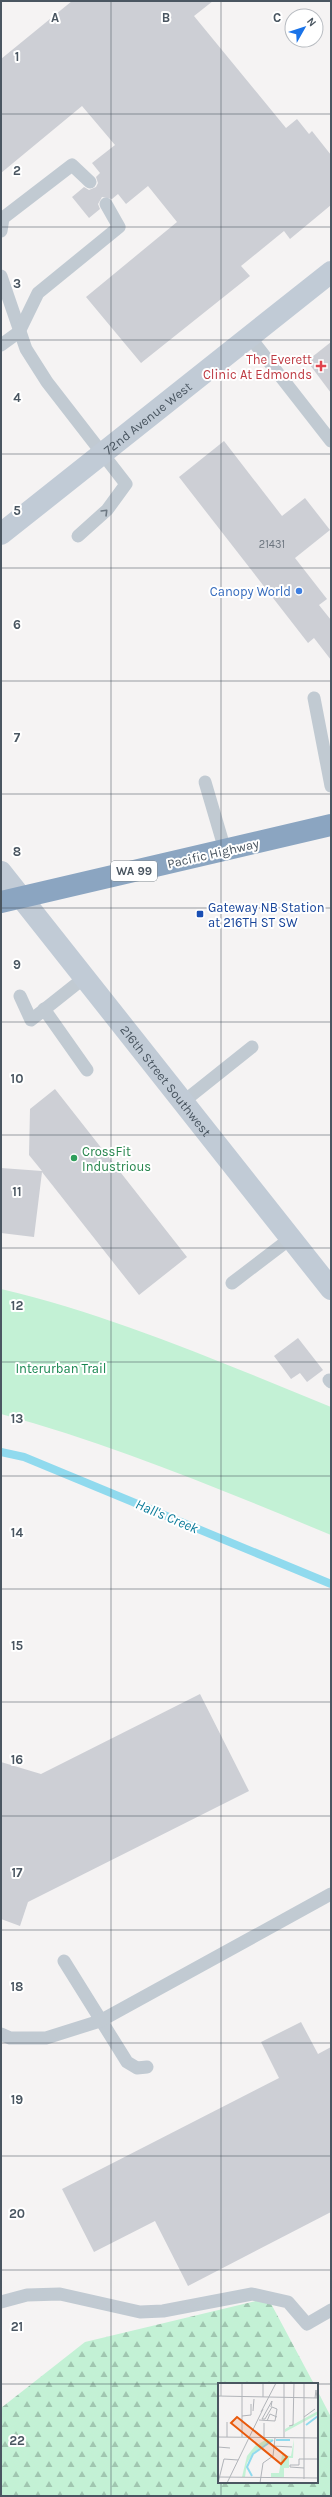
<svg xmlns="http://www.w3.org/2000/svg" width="332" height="2497" font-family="Karla,sans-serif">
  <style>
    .forest { fill: url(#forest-firs) }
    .park { fill: #c3f1d5 }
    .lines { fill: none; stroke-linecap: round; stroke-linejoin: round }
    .stream { stroke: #90daee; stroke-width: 8 }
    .building { fill: #cdcfd5 }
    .lane { stroke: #c1cad2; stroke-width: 13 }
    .secondary { stroke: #c1cbd6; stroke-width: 22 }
    .highway { stroke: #8ba5c1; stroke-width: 22 }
    .oneway { stroke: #6e7983 }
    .grid { fill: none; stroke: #4a5661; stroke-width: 1; stroke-opacity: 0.55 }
    .health-dot { fill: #e0444e; stroke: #fff; stroke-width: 1.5 }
    .shop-dot { fill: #3f7fe0; stroke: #fff; stroke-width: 1.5 }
    .transit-dot { fill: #1a4fb4; stroke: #fff; stroke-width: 1.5 }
    .leisure-dot { fill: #2e9e5b; stroke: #fff; stroke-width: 1.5 }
    .labels { text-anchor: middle; stroke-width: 4; stroke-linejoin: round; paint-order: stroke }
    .number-label { font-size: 11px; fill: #6b747e }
    .shield { fill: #fff; stroke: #808990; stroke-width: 1 }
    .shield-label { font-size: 12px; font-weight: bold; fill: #4a5661 }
    .health-label { font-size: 13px; fill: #be3a42; stroke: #fff; text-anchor: end }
    .street-label { font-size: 13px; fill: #4a5661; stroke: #fff }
    .shop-label { font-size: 13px; fill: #366cbe; stroke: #fff; text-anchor: end }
    .transit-label { font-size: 13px; fill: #164399; stroke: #fff; text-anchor: start }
    .leisure-label { font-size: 13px; fill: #27864d; stroke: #fff; text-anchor: start }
    .park-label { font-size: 13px; fill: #17864f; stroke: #fff }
    .water-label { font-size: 14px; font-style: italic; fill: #0c7c9b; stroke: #fff }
    .inset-river { fill: none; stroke: #90daee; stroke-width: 2 }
    .inset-road { fill: none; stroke: #b1b4b9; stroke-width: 1 }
    .view { fill: #e8590c; fill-opacity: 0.15; stroke: #e8590c; stroke-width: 2 }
    .inset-edge { fill: none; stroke: #4a5661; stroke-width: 2 }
    .grid-label { font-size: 13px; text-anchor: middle; font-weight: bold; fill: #4a5661; stroke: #fff; stroke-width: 4; stroke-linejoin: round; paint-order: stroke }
  </style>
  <defs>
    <pattern id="forest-firs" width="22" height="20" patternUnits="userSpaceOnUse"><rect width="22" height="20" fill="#c3f1d5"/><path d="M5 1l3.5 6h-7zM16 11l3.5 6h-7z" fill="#a0c6b0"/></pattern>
  </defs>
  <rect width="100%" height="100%" fill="#f5f3f3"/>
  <!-- forest -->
  <polygon class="forest" points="268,2298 314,2384 219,2384 219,2482 317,2482 317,2390 331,2417 331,2496 1,2496 1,2408 85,2342"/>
  <!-- park -->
  <path class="park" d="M1 1289C115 1316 223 1363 331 1407V1535C222 1490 115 1445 1 1414Z"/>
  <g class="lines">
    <!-- stream -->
    <polyline class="stream" points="1,1452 24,1457 331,1584"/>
  </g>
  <!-- building -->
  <g class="building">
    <polygon points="72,1 213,1 194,16 286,128 297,119 309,134 312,131 331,155 331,205 290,239 284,231 241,266 250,276 141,363 86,297 177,222 148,186 126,204 118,194 112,199 102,197 98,204 100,209 89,218 72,197 84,187 89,190 96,187 98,183 96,177 100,173 92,163 115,145 82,106 1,173 1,59"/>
    <polygon points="331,342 331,393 307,361"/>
    <polygon points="224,441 282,516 305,498 330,530 295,558 327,599 319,605 331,620 331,660 314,638 308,643 179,477"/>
    <polygon points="55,1089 187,1257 139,1295 42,1172 34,1237 1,1233 1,1168 42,1171 29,1155 30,1109"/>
    <polygon points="298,1338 323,1370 307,1382 300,1373 291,1379 274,1356"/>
    <polygon points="200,1694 249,1791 28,1902 20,1926 1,1919 1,1762 41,1774"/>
    <polygon points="301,2022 318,2054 331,2047 331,2212 188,2286 155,2221 94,2252 62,2189 279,2078 261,2042"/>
  </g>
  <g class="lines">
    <!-- lane -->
    <g class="lane">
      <polyline points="1,231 3,218 72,165 90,182"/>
      <polyline points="1,276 26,349 47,382 126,484 107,510 78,536"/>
      <polyline points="249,336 331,441"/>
      <polyline points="1,345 19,332 38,293 119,227 106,204"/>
      <polyline points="314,698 331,786"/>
      <polyline points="205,782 225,850"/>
      <polyline points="20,996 31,1020 84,978"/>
      <polyline points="44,1009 87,1070"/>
      <polyline points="183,1102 252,1047"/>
      <polyline points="232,1283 291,1238"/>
      <polyline points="329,1380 331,1382"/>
      <polyline points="64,1961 127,2062 137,2068 147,2067"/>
      <polyline points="1,2034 10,2038 46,2038 100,2021 331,1894"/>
      <polyline points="1,2302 27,2295 60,2294 140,2312 163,2311 252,2294 288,2302 307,2324 331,2310"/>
    </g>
    <!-- secondary -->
    <g class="secondary">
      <path id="s1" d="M1 534 331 272"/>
      <path id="s2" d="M1 872 331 1289"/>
    </g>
    <!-- highway -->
    <polyline class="highway" points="1,902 331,825"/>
  </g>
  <!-- one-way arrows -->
  <defs><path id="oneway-chevron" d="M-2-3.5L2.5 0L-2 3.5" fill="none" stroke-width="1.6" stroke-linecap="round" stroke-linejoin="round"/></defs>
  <use class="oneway" href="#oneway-chevron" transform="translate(105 512) rotate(-45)"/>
  <!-- grid -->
  <path class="grid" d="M111 1V2496M221 1V2384M1 114H331M1 227H331M1 340H331M1 454H331M1 568H331M1 681H331M1 794H331M1 908H331M1 1022H331M1 1135H331M1 1248H331M1 1362H331M1 1476H331M1 1589H331M1 1702H331M1 1816H331M1 1930H331M1 2043H331M1 2156H331M1 2270H331M1 2384H331M221 2482V2496"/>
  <!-- markers -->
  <path class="health-dot" d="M319 360h4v4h4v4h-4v4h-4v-4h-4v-4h4z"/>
  <circle class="shop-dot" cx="299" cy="591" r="4"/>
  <rect class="transit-dot" x="196" y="910" width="8" height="8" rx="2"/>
  <circle class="leisure-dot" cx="74" cy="1158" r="4"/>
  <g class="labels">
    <!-- number labels -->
    <g class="number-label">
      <text x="272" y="548">21431</text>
    </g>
    <!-- shield labels -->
    <rect class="shield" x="111" y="861" width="46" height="20" rx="3"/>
    <g class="shield-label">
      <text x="134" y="875">WA 99</text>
    </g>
    <!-- health labels -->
    <g class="health-label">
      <text x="312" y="364">The Everett<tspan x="312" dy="15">Clinic At Edmonds</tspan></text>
    </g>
    <!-- street labels -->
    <g class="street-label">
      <text dy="5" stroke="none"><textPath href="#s1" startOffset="187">72nd Avenue West</textPath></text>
      <text transform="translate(213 853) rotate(-13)" y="5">Pacific Highway</text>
      <text dy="5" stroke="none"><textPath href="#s2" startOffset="266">216th Street Southwest</textPath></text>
    </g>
    <!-- shop labels -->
    <g class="shop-label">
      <text x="291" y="596">Canopy World</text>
    </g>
    <!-- transit labels -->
    <g class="transit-label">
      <text x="208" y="912">Gateway NB Station<tspan x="208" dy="15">at 216TH ST SW</tspan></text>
    </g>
    <!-- leisure labels -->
    <g class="leisure-label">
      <text x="82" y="1156">CrossFit<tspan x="82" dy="15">Industrious</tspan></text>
    </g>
    <!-- park labels -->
    <g class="park-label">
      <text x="61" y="1373">Interurban Trail</text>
    </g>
    <!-- water labels -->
    <g class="water-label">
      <text transform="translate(167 1516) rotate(23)" y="5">Hall's Creek</text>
    </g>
  </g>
  <!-- overview -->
  <g transform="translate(218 2383)">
    <rect width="100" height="100" fill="#f5f3f3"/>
    <path d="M76 56 75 75H71V85H66V94H53V90H61L64 72 73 73Z" fill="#c3f1d5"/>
    <path d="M100 28V31L67 49V46ZM49 56H55L35 70 29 80 27 94H24L29 73 37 63Z" fill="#c3f1d5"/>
    <path class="inset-river" d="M88 42 100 33M58 57H72M34 93 29 84 35 71 55 57"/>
    <path class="inset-road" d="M3 0V13M24 0V54M45 0V14M0 13 100 15M97 15 98 7 99 15M35 28 36 16M43 29 58 0M24 33 33 32V21M86 34 97 26M41 37 57 38 59 26 54 24 47 36H44L54 18 53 24M49 38 52 31 59 34M9 39V54M71 43 75 42 76 0M0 54 100 55M46 55V40M66 55V0M55 63 74 64M0 64 12 65M86 85 72 84V82H81V76H100M0 94 100 95M86 96V0M0 100 6 76 20 77M9 100 45 26M42 100 45 80 55 73 57 55"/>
    <path class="view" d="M19 34 69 74 63 81 13 40Z"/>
    <rect width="100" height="100" class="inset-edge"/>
  </g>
  <g class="grid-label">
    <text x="55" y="22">A</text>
    <text x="166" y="22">B</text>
    <text x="277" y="22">C</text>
    <text x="17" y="61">1</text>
    <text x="17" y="175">2</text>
    <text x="17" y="288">3</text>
    <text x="17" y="402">4</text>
    <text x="17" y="515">5</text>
    <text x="17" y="629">6</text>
    <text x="17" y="742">7</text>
    <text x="17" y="856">8</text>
    <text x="17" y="969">9</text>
    <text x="17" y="1083">10</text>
    <text x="17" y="1196">11</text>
    <text x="17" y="1310">12</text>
    <text x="17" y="1423">13</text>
    <text x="17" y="1537">14</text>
    <text x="17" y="1650">15</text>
    <text x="17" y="1764">16</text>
    <text x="17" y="1877">17</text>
    <text x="17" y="1991">18</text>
    <text x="17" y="2104">19</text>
    <text x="17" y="2218">20</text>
    <text x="17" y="2331">21</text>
    <text x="17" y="2445">22</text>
  </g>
  <!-- border -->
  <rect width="332" height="2497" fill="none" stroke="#4a5661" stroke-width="4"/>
  <!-- north arrow -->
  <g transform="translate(304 28) rotate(51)"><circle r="19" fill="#ffffff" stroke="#b7bbc0"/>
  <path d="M0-3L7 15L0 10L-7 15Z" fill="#1a73e8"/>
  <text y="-6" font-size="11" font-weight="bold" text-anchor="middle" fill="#4a5661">N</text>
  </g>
</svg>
